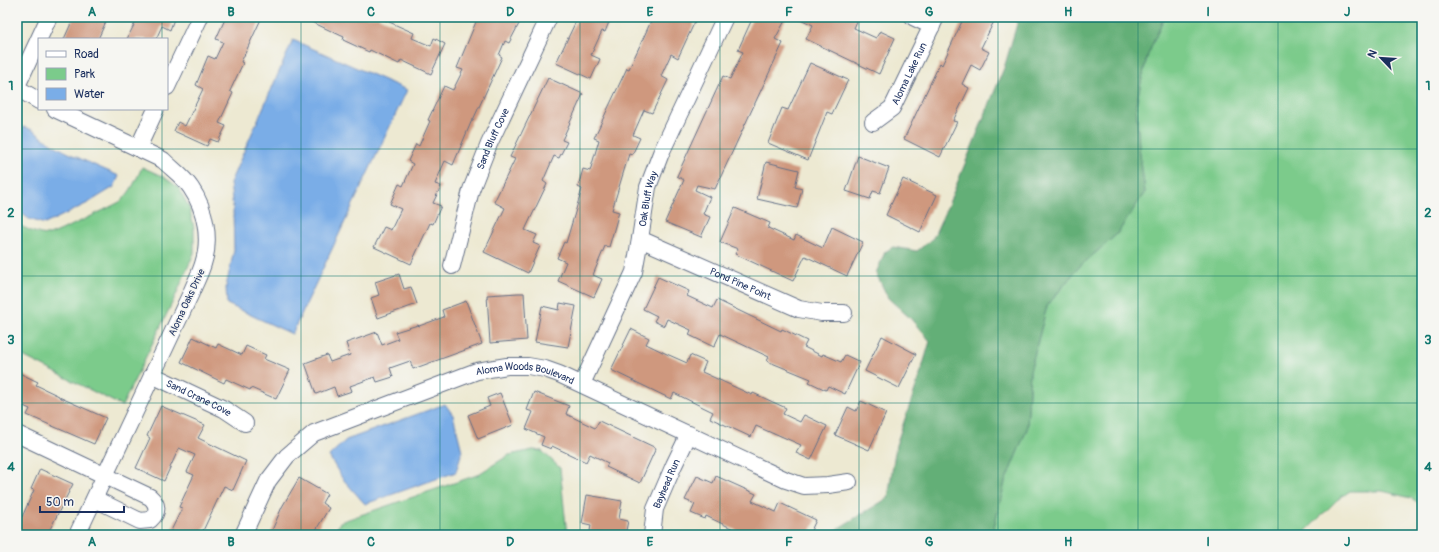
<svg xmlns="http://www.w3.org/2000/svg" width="1439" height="552" font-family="Pangolin,sans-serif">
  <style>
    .green { fill: #7bcb8b; stroke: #4b7d74 }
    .forest { fill: #64af77; stroke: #406f6a }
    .water { fill: #7aade7; stroke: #4a6ea2 }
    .building { fill: #cf987e }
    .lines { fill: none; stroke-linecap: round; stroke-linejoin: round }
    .minor-casing { stroke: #647087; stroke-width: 18 }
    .minor { stroke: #fff; stroke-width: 16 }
    .grid { fill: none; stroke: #0f766e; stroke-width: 1; stroke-opacity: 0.55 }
    .labels { text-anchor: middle; stroke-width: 3.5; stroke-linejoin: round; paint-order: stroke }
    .street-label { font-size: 10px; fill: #1b2f5e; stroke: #f6f6f2 }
    .neatline { fill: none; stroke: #0f766e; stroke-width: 1.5 }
    .grid-label { font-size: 13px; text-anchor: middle; font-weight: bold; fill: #0f766e }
  </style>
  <rect width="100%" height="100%" fill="#f6f6f2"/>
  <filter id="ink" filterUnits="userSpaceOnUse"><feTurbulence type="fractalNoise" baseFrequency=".025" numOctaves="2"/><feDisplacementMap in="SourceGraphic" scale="8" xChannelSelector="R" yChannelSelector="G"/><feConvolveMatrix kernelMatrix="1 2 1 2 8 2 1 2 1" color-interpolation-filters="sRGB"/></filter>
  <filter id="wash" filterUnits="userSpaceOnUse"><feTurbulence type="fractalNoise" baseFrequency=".012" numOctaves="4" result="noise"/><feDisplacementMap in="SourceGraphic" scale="16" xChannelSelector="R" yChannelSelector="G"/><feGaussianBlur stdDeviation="0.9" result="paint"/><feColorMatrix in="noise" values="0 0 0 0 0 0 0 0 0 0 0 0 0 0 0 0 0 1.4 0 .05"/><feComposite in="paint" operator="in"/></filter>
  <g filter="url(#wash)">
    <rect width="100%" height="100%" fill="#ede9d2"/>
    <!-- green -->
    <g class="green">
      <polygon points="1164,17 1422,17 1422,505 1411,498 1382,491 1350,491 1337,500 1302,535 992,535 1005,482 1027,429 1030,371 1047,306 1078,268 1117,234 1145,192 1139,147 1136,104 1147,57"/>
      <path d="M142 167 164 177 178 187 189 207 194 228V253L176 295 122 406 17 353V224C27 229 38 235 49 235 53 235 117 204 121 201 131 192 137 178 142 167Z"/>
      <polygon points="533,450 542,451 560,468 567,535 334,535 340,522 477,475 509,455"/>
    </g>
    <!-- forest -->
    <polygon class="forest" points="1019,17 1164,17 1147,57 1136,104 1139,147 1145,192 1117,234 1078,268 1047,306 1030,371 1027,429 1005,482 992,535 832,535 837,529 888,498 896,445 920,375 930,341 910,318 888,298 876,273 885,252 893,247 917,251 933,238 949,203 1004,68"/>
    <!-- water -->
    <g class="water">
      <polygon points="293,40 407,90 292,334 227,304 226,287 234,250 233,208 230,183"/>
      <path d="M23 127C33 128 38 135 46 140 69 155 95 165 119 176L114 187 88 203 45 224 29 219 17 210V189Z"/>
      <polygon points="445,404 453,415 462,451 456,472 365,504 342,478 329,456 346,440"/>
    </g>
    <g id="blocks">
      <!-- building -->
      <g class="building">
        <polygon points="74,17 108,17 98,39 64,39"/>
        <polygon points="138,17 169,17 174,19 170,30 162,26 156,39 127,39"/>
        <polygon points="226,17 262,17 241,62 243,63 230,91 233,93 219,123 226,126 218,142 210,139 207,146 174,131 178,122 185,126 203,89 196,85 208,56 215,59 223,42 216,39"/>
        <polygon points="301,17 378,17 414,33 412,38 431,46 434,38 445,44 431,74 401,60 399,64 370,50 369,52 343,40 344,37"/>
        <polygon points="478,17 515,17 521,20 509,43 505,41 499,55 502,57 473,120 472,120 453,165 445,161 435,184 441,186 433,203 441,206 433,224 430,223 411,264 374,247 384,227 391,230 401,209 390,204 399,184 403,186 413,164 408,161 416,144 419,146 430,121 428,120 444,86 453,90 463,70 457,68"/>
        <polygon points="578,17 611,17 605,32 602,31 591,55 600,59 591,79 556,63"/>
        <polygon points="653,17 697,17 678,58 671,54 661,76 668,80 652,113 644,110 633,135 640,138 632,155 629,154 612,210 619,212 609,247 605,246 593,275 602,279 594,297 558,281 566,262 557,258 564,242 566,243 582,189 578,187 583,169 590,171 599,140 594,138 627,68 629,69"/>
        <polygon points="753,17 787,17 775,39 783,43 715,189 697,185 695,190 710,197 703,214 710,217 701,237 665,222 684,180 677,176 723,76 730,79 743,52 738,50"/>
        <polygon points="796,17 853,17 858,19 854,28 876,38 880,31 895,38 879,74 806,39 813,25"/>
        <polygon points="964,17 996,17 981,48 989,52 980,70 971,65 962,84 969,88 953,121 957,122 940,157 904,139 940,63 942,65"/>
        <polygon points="810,63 848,80 832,114 827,112 808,160 768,143 782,108 788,110"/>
        <polygon points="548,78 583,94 562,140 567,142 559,158 554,156 543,181 547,184 525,230 537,235 533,243 540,246 528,273 484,252 505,208 494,202 515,159 510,157"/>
        <polygon points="858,156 889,168 880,193 873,191 870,199 846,191"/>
        <polygon points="766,162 799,170 795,187 802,189 797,208 757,199"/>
        <polygon points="903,179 937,195 920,232 886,215"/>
        <polygon points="735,208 770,223 768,228 794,240 796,235 823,248 832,227 863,242 847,276 805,256 793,281 735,254 738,249 720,242"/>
        <polygon points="399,274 404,289 411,287 417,304 378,318 371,298 379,295 375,282"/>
        <polygon points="658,277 689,291 687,296 713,308 717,300 781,331 782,329 807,341 804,347 822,356 823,354 841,362 845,355 860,362 845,394 828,386 826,390 809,382 811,379 767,361 769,357 720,334 714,347 689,335 691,330 667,319 664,326 654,321 657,316 643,309"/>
        <polygon points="518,293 524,293 527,340 490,343 487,295"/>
        <polygon points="466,301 482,344 413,369 410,361 390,368 393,377 377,382 375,377 350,386 352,391 337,396 334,387 316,394 305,363 327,355 330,362 350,355 346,343 377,332 382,345 398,339 395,332 418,325 419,326 444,317 442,310"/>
        <polygon points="560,303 576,306 568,347 535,342 542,306 559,310"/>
        <polygon points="631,329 649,338 646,344 669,355 687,363 690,355 706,362 702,372 752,395 753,393 786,408 783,414 800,422 804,415 827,426 811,460 796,453 801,445 774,433 774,434 756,426 751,437 710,418 713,412 674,393 671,399 611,370"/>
        <polygon points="882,336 916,354 899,388 865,371"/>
        <polygon points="193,337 216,348 218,344 242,355 246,346 266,355 264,359 290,370 276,399 251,388 250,390 226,379 224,383 181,362"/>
        <polygon points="17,372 38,382 36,385 59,396 59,397 106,418 94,444 27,415 30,409 17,403"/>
        <polygon points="534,392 569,406 566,414 595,428 599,421 656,448 640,483 606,467 608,463 590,454 586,462 552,446 551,449 541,445 544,437 526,429 533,412 527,410"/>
        <polygon points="500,393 513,425 478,439 468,415 490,406 487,398"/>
        <polygon points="861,401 886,413 869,450 835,435 848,407 856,411"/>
        <polygon points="161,406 205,425 198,438 246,461 233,490 224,486 201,535 169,535 182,508 179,507 194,475 187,472 195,455 179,448 164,481 136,468 150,438 147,436"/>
        <polygon points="40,469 73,484 47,535 17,535 17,515 22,517 34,490 31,489"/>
        <polygon points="697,476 713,483 716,476 756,494 752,501 776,512 780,503 816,520 809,535 746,535 706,516 705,519 691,513 695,504 685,500"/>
        <polygon points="299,478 327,494 322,503 329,508 313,535 270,535 282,507"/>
        <polygon points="587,495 622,501 619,519 628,521 625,535 611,535 590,531 591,525 582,523"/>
      </g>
    </g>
  </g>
  <g filter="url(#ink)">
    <use href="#blocks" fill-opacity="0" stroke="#647087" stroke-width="1"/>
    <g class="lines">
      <!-- minor casing -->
      <g class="minor-casing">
        <g id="minor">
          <polyline points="913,17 932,26"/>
          <polyline points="17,86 49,17"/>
          <polyline points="167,87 200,17"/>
          <polyline points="17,88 39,101"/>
          <path d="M55 109 163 160C172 169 184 177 191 188 206 210 211 240 203 264 200 274 195 283 191 293L77 535"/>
          <path id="s1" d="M873 122 892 108 936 17"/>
          <polyline points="138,148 156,109"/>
          <path id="s2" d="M640 239 799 309 822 313H844"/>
          <path id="s3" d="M452 266 471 190 489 144 549 17"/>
          <path id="s4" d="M152 375 224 409 245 423"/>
          <path id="s5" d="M582 384 634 272 640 239 648 187 661 153 725 17"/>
          <path d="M17 434 150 497C158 504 159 512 150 520L140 521 95 499"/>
          <path id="s6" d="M243 535 268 481 287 456 314 433 477 371 507 366H528L545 369 559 374 786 480 804 486 828 485 849 482"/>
          <path id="s7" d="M652 535 655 509 674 465 689 434"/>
        </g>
      </g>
      <!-- minor -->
      <use href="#minor" class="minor"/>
    </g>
  </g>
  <!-- grid -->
  <path class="grid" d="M162 17V39M301 17V535M440 17V535M580 17V535M720 17V535M859 17V535M998 17V535M1138 17V535M1278 17V535M162 109V535M17 149H1422M17 276H1422M17 403H1422"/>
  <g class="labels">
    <!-- street labels -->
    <g class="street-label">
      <text dy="4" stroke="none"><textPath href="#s1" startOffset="62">Aloma Lake Run</textPath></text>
      <text dy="4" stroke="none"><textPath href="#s3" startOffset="134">Sand Bluff Cove</textPath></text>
      <text dy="4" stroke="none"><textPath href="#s5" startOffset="198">Oak Bluff Way</textPath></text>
      <text dy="4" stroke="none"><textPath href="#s2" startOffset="110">Pond Pine Point</textPath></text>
      <text transform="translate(186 302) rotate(-65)" y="4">Aloma Oaks Drive</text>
      <text dy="4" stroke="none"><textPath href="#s6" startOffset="350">Aloma Woods Boulevard</textPath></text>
      <text dy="4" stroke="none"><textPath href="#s4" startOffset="52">Sand Crane Cove</textPath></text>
      <text dy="4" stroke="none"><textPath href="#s7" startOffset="54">Bayhead Run</textPath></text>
    </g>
  </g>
  <!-- margin -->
  <rect width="1439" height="552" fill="none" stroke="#f6f6f2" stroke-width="44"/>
  <!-- legend -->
  <rect x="38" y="38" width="130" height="72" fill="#f6f6f2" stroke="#9ea6b7"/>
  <rect x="46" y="51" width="20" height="6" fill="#ffffff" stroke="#9ea6b7"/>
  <text x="74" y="58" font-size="12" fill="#1b2f5e">Road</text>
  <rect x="46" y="68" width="20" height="12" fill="#7bcb8b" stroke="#9ea6b7"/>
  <text x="74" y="78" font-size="12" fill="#1b2f5e">Park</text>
  <rect x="46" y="88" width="20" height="12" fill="#7aade7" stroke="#9ea6b7"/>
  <text x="74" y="98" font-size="12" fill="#1b2f5e">Water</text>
  <!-- north arrow -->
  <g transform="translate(1381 58) rotate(295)" stroke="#f6f6f2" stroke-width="3" paint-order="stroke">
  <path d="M0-3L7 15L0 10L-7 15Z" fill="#1b2f5e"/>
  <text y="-6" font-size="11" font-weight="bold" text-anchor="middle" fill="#1b2f5e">N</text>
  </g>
  <!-- scale -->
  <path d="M40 506v6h84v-6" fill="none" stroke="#1b2f5e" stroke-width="2"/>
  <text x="46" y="506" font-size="12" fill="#1b2f5e" stroke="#f6f6f2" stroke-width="3" paint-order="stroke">50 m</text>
  <rect x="22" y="22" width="1395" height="508" class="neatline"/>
  <g class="grid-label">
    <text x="92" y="16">A</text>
    <text x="231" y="16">B</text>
    <text x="371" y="16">C</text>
    <text x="510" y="16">D</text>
    <text x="650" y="16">E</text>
    <text x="789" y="16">F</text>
    <text x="929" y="16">G</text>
    <text x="1068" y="16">H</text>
    <text x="1208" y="16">I</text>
    <text x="1347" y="16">J</text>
    <text x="11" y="90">1</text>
    <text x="1428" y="90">1</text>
    <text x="11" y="217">2</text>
    <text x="1428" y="217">2</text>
    <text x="11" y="344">3</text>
    <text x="1428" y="344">3</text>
    <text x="11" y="471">4</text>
    <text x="1428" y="471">4</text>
    <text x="92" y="546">A</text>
    <text x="231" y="546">B</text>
    <text x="371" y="546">C</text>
    <text x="510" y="546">D</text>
    <text x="650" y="546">E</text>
    <text x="789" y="546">F</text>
    <text x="929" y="546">G</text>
    <text x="1068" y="546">H</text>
    <text x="1208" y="546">I</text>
    <text x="1347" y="546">J</text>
  </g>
</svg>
